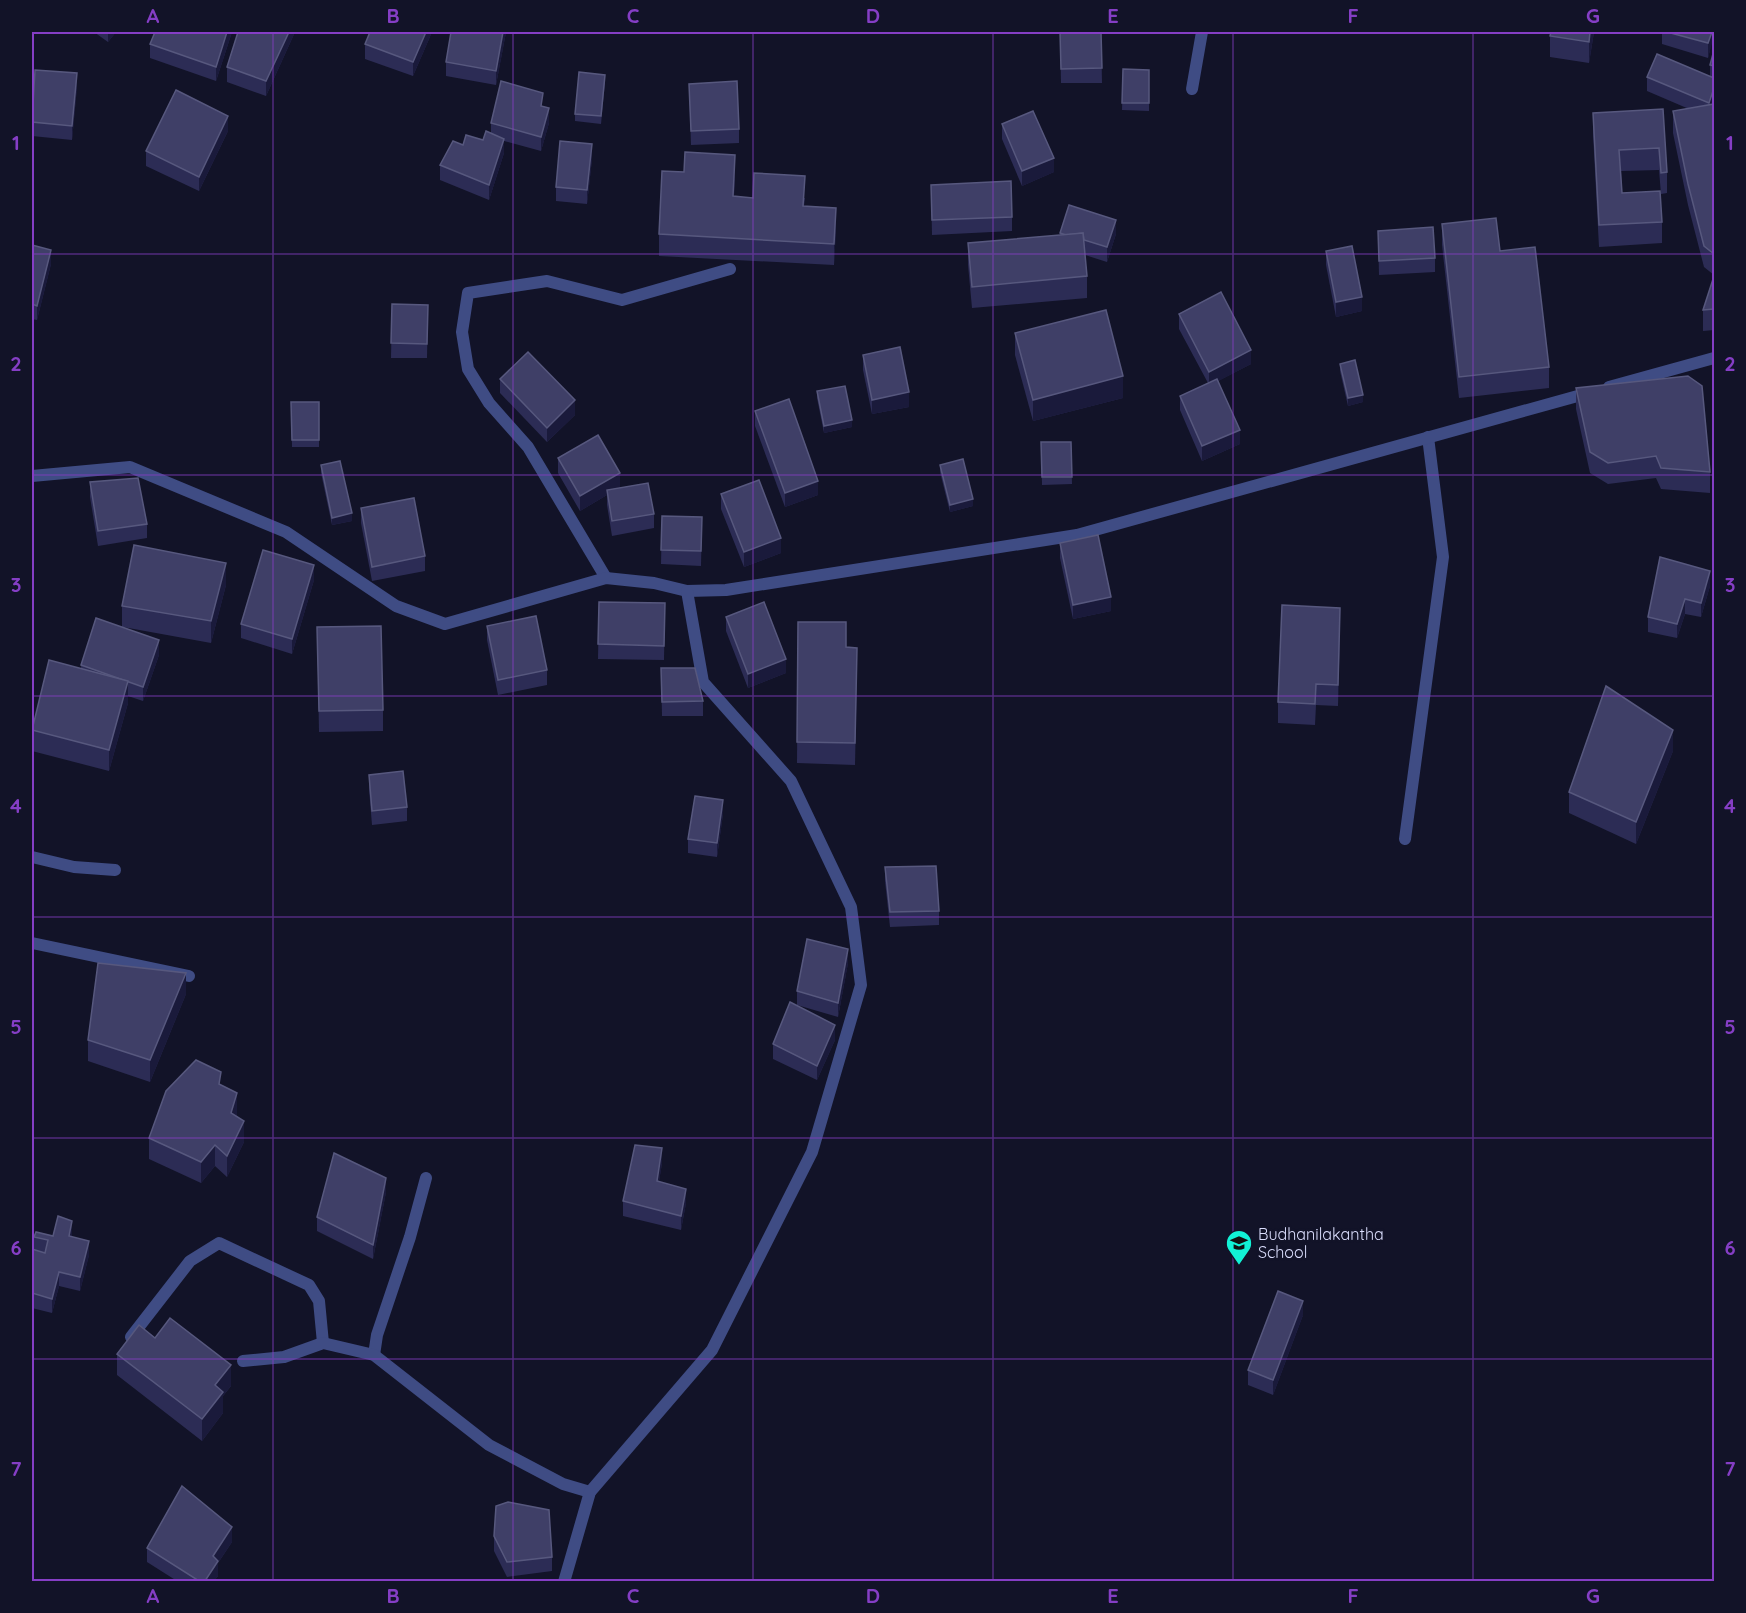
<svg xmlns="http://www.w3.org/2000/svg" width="1746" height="1613" font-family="Quicksand,sans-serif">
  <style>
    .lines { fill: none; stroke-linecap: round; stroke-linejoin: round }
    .minor { stroke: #3f4c84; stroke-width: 12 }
    .tertiary { stroke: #3f4c84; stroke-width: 12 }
    .wall { fill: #2c2c55 }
    .shaded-wall { fill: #1a1a3b }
    .building { fill: #3f3f67; stroke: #57587e; stroke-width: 1.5 }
    .grid { fill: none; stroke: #853ec5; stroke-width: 1.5; stroke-opacity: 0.55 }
    .labels { text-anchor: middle; stroke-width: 5; stroke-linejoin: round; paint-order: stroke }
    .poi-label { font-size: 16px; fill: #dbdefd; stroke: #121328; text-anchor: start }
    .neatline { fill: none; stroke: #853ec5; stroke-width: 2 }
    .grid-label { font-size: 20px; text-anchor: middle; font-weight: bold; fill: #853ec5 }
  </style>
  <rect width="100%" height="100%" fill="#121328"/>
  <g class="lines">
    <!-- minor -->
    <g class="minor">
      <polyline points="1192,89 1202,32"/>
      <polyline points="606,578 528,447 489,403 468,369 462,332 468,293 547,281 622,300 730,269"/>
      <polyline points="1405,839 1443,557 1428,437"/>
      <polyline points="32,857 74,867 115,870"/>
      <polyline points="32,943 189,976"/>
      <polyline points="131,1337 190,1261 219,1243 309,1285 319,1301 323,1343"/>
      <polyline points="374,1355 377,1335 410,1237 426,1178"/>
      <polyline points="243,1361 284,1357 323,1343 374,1355 489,1445 563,1484 590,1492"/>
    </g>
    <!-- tertiary -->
    <g class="tertiary">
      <polyline points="1609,387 1714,358"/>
      <polyline points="32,476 130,467 286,532 396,606 445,624 606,578 654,583 687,591 726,590 1077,535 1592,392"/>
      <polyline points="564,1582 590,1492 712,1350 812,1152 861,985 851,907 791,781 703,682 687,591"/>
    </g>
  </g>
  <!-- wall -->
  <g class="wall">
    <polygon points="94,32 116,32 108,42"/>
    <polygon points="155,32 232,32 216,81 150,58 150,44"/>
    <polygon points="238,32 295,32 266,96 227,82 227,67"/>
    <polygon points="432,32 413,76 365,59 365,44"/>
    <polygon points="506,32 496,85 446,76 446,62"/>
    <polygon points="1060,32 1101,32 1102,83 1061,83"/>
    <polygon points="1594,32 1589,63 1550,57 1550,36"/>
    <polygon points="1662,32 1714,32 1708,58 1662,44"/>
    <polygon points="1714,50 1714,275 1704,267 1688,205 1673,133 1673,111 1689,109 1647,91 1647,77 1710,76 1710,65"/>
    <polygon points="1123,69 1149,70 1149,111 1122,110"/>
    <polygon points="605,82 601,124 575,121 575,114"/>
    <polygon points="689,84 739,129 739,143 691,145"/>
    <polygon points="77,87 72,140 32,136 32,120"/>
    <polygon points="543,107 549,123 541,151 504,141 504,153 489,200 440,180 440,165 463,145 483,140 491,134 491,123"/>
    <polygon points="1663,109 1667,172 1667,193 1661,194 1659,170 1621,171 1622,193 1662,222 1662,243 1599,247 1593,134 1593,113"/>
    <polygon points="1002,124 1054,172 1022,186 1002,139"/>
    <polygon points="228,131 199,191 146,166 146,151"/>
    <polygon points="592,159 587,204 556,201 556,187"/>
    <polygon points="735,176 734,196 753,198 805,198 804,206 836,229 834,265 659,256 659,234"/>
    <polygon points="931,185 1012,217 1012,231 932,235"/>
    <polygon points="1442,224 1500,251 1549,367 1549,388 1459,398 1442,245"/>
    <polygon points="1378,231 1435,258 1435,272 1379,275"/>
    <polygon points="1060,233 1116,234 1107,262 1085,255 1087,276 1087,298 972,308 968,265 968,243 1060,235"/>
    <polygon points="32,245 51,264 37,320 32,319"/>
    <polygon points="1326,251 1362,311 1336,317 1326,265"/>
    <polygon points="1714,276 1714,330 1703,331 1703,310"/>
    <polygon points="392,304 428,305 427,358 391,358"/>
    <polygon points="1179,314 1251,364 1218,381 1240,444 1202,461 1180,410 1180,396 1208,383 1179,329"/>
    <polygon points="1015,333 1123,398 1033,421 1015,355"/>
    <polygon points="863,355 909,407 872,414 863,370"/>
    <polygon points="1340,364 1363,402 1348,406 1340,371"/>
    <polygon points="500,379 575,415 547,442 500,393"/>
    <polygon points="1576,388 1710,472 1710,493 1661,489 1656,478 1608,484 1590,473 1576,409"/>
    <polygon points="817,391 852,427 824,433 817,398"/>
    <polygon points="291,402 319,402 319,447 292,447"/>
    <polygon points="755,411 818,495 785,507 755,426"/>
    <polygon points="1041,442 1071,442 1072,484 1042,485"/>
    <polygon points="558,458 620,488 654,514 654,528 612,536 607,505 607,495 580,511 558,473"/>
    <polygon points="321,465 352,521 332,525 321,473"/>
    <polygon points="940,465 973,506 950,512 940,472"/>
    <polygon points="90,482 147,524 147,538 98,546 90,497"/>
    <polygon points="721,494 781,553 744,567 721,509"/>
    <polygon points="361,508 425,556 425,571 372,581 361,523"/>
    <polygon points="662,516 702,517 701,566 661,564"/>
    <polygon points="1060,543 1111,611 1073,619 1060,558"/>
    <polygon points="314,580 292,654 241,638 241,624"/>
    <polygon points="226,585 211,643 123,627 159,655 143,701 128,696 128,703 109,771 32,751 32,728 81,669 81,665 122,627 122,606"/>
    <polygon points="1710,586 1701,617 1685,614 1677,638 1648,632 1648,617"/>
    <polygon points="599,602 665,603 664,660 598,659"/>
    <polygon points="726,617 786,673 748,688 726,631"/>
    <polygon points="798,622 846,647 857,669 855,765 797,763"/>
    <polygon points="487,626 547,670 547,685 498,695 487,640"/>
    <polygon points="317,627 383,710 383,731 319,732"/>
    <polygon points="1340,629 1338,706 1316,705 1315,725 1278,723 1278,702"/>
    <polygon points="661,668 703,701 703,716 662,716"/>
    <polygon points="1673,751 1636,844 1569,813 1569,792"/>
    <polygon points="369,775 407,807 407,821 372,825 369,789"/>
    <polygon points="723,814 717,857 688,853 688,839"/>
    <polygon points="885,867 939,911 939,925 890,927 885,881"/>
    <polygon points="848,963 838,1017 797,1005 797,991"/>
    <polygon points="186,994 150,1082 88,1061 88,1040"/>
    <polygon points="835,1040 817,1080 773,1059 773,1044"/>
    <polygon points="221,1085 237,1115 237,1117 244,1142 227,1177 215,1166 201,1183 149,1159 149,1138"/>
    <polygon points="662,1163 659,1181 686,1203 681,1230 623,1216 623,1201"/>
    <polygon points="386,1192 373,1259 317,1231 317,1217"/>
    <polygon points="72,1235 72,1236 89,1255 80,1291 59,1286 52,1313 32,1308 32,1249 34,1250 34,1237"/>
    <polygon points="1303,1315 1273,1395 1248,1385 1248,1370"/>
    <polygon points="155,1338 231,1386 223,1396 223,1413 202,1441 117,1375 117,1354"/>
    <polygon points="494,1536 552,1557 552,1571 507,1577 494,1551"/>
    <polygon points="232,1542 218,1563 218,1576 214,1581 177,1581 147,1562 147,1548"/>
  </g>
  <!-- shaded-wall -->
  <g class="shaded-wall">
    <polygon points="108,32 116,32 108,42"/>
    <polygon points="227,32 232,32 216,81 216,67"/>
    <polygon points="289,32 295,32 266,96 266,81"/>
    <polygon points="426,32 432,32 413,76 413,62"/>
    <polygon points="503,32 506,32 496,85 496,71"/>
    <polygon points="1590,32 1594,32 1589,63 1589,42"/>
    <polygon points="1712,32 1714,32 1714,36 1708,58 1708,43"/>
    <polygon points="77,73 77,87 72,140 72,126"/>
    <polygon points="1714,88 1714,103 1709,117 1709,103"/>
    <polygon points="549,108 549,123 541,151 541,137"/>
    <polygon points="228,116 228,131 199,191 199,177"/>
    <polygon points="504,139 504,153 489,200 489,185"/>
    <polygon points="592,144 592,159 587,204 587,190"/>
    <polygon points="735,155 735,176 733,218 733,196"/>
    <polygon points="1054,158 1054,172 1022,186 1022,171"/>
    <polygon points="836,208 836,229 834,265 834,244"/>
    <polygon points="1116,220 1116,234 1107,262 1107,247"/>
    <polygon points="51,250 51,264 37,320 37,306"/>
    <polygon points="1362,297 1362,311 1336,317 1336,302"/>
    <polygon points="1251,350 1251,364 1209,386 1209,372"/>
    <polygon points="1123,376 1123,398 1033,421 1033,400"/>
    <polygon points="909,392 909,407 872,414 872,400"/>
    <polygon points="1363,395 1363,402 1348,406 1348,398"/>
    <polygon points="575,400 575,415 547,442 547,428"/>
    <polygon points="852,420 852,427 824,433 824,426"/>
    <polygon points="1240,430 1240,444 1202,461 1202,446"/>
    <polygon points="620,473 620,488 607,490 607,495 580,511 580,496"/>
    <polygon points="818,481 818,495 785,507 785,493"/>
    <polygon points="973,499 973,506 950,512 950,505"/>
    <polygon points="352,513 352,521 332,525 332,518"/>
    <polygon points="781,538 781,553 744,567 744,552"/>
    <polygon points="226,563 226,585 211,643 211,621"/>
    <polygon points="314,565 314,580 292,654 292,639"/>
    <polygon points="1710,571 1710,586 1701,617 1701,603"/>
    <polygon points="1111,597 1111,611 1073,619 1073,605"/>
    <polygon points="1685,599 1685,614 1677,638 1677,624"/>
    <polygon points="1340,608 1340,629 1338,706 1338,685"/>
    <polygon points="159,640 159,655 143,701 143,687"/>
    <polygon points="786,659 786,673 748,688 748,674"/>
    <polygon points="128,681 128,703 109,771 109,750"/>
    <polygon points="1673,730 1673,751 1636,844 1636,822"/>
    <polygon points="723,800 723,814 717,857 717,843"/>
    <polygon points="848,949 848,963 838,1017 838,1003"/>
    <polygon points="186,973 186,994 150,1082 150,1060"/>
    <polygon points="835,1025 835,1040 817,1080 817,1066"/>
    <polygon points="237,1093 237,1115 231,1134 231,1113"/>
    <polygon points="244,1121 244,1142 227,1177 227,1156"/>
    <polygon points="215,1145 215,1166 201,1183 201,1162"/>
    <polygon points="662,1148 662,1163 657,1195 657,1181"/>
    <polygon points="386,1178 386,1192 373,1259 373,1245"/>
    <polygon points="686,1189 686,1203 681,1230 681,1216"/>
    <polygon points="72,1221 72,1235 69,1250 69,1236"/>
    <polygon points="89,1241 89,1255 80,1291 80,1277"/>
    <polygon points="59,1272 59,1286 52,1313 52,1299"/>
    <polygon points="1303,1301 1303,1315 1273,1395 1273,1380"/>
    <polygon points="231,1365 231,1386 223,1396 223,1413 202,1441 202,1419 215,1385"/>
    <polygon points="232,1527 232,1542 218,1563 218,1576 214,1581 205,1581 213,1556"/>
  </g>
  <!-- building -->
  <g class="building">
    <polygon points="155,32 227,32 216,67 150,44"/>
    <polygon points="238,32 289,32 266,81 227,67"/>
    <polygon points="370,32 426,32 413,62 365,44"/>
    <polygon points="451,32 503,32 496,71 446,62"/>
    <polygon points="1060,32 1101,32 1102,68 1061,69"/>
    <polygon points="1551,32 1590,32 1589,42 1550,36"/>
    <polygon points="1667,32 1712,32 1708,43"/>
    <polygon points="1714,50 1714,66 1710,65"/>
    <polygon points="1657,54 1714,78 1714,88 1709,103 1647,77"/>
    <polygon points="1123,69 1149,70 1149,103 1122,103"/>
    <polygon points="35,70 77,73 72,126 32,122"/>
    <polygon points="579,72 605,75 601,116 575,114"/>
    <polygon points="501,81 543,93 541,106 549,108 541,137 491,123"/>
    <polygon points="737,81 739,129 691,131 689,84"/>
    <polygon points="176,90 228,116 199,177 146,151"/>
    <polygon points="1714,104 1714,254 1704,246 1688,184 1673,111"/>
    <polygon points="1663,109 1667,172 1661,173 1659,148 1619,150 1622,193 1660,191 1662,222 1599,225 1593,113"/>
    <polygon points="1033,111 1054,158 1022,171 1002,124"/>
    <polygon points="486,131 504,139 489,185 440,165 453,141 463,145 466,135 483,140"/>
    <polygon points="560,141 592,144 587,190 556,187"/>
    <polygon points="685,152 735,155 733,196 753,198 754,173 805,176 803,206 836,208 834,244 659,234 662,171 684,172"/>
    <polygon points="1011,181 1012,217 932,220 931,185"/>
    <polygon points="1069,205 1116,220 1107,247 1084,240 1083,233 1066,235 1060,233"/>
    <polygon points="1496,218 1500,251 1535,247 1549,367 1459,377 1442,224"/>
    <polygon points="1433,227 1435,258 1379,261 1378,231"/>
    <polygon points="1083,233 1087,276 972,287 968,243"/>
    <polygon points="32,245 51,250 37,306 32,304"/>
    <polygon points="1352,246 1362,297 1336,302 1326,251"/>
    <polygon points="1714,276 1714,309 1703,310"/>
    <polygon points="1221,292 1251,350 1209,372 1179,314"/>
    <polygon points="392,304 428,305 427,344 391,343"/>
    <polygon points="1106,310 1123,376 1033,400 1015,333"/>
    <polygon points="900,347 909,392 872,400 863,355"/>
    <polygon points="528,352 575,400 547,428 500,379"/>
    <polygon points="1355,360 1363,395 1348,398 1340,364"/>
    <polygon points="1688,376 1702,386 1710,472 1661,468 1656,456 1608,463 1590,452 1576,388"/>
    <polygon points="1217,379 1240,430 1202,446 1180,396"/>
    <polygon points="845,386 852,420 824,426 817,391"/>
    <polygon points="789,399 818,481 785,493 755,411"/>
    <polygon points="291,402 319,402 319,440 292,440"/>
    <polygon points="598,435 620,473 580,496 558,458"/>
    <polygon points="1041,442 1071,442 1072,477 1042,477"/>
    <polygon points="963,459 973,499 950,505 940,465"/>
    <polygon points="340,461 352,513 332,518 321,465"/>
    <polygon points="138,478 147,524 98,531 90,482"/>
    <polygon points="759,480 781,538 744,552 721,494"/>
    <polygon points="648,483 654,514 612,521 607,490"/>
    <polygon points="414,498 425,556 372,567 361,508"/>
    <polygon points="662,516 702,517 701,551 661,550"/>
    <polygon points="1098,535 1111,597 1073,605 1060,543"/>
    <polygon points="134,545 226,563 211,621 122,606"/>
    <polygon points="263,550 314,565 292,639 241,624"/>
    <polygon points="1660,557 1710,571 1701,603 1685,599 1677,624 1648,617"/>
    <polygon points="599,602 665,603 664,646 598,644"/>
    <polygon points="764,602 786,659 748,674 726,617"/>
    <polygon points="1282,605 1340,608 1338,685 1316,684 1315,704 1278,702"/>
    <polygon points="536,616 547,670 498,680 487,626"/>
    <polygon points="96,618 159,640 143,687 81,665"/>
    <polygon points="798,622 846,622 846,647 857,648 855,743 797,742"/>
    <polygon points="381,626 383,710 319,711 317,627"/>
    <polygon points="49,660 128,681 109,750 32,730"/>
    <polygon points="661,668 695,668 703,701 662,702"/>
    <polygon points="1606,686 1673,730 1636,822 1569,792"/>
    <polygon points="403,771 407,807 372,811 369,775"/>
    <polygon points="695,796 723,800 717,843 688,839"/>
    <polygon points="936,866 939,911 890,912 885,867"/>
    <polygon points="807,939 848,949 838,1003 797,991"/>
    <polygon points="98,963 186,973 150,1060 88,1040"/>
    <polygon points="790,1002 835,1025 817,1066 773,1044"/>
    <polygon points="196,1060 221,1072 219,1084 237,1093 231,1113 244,1121 227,1156 215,1145 201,1162 149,1138 166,1091"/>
    <polygon points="635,1145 662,1148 657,1181 686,1189 681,1216 623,1201"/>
    <polygon points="334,1153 386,1178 373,1245 317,1217"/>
    <polygon points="58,1216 72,1221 69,1236 89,1241 80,1277 59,1272 52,1299 32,1293 32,1249 45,1253 48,1240 34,1237 36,1232 53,1236"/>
    <polygon points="1278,1291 1303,1301 1273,1380 1248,1370"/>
    <polygon points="170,1318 231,1365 215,1385 223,1392 202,1419 117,1354 139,1325 155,1338"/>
    <polygon points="182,1486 232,1527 213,1556 218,1561 205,1581 199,1581 147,1548"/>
    <polygon points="508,1502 549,1510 552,1557 507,1562 494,1536 496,1506"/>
  </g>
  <!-- grid -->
  <path class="grid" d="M273 32V1582M513 32V1582M753 32V1582M993 32V1582M1233 32V1582M1473 32V1582M32 254H1714M32 475H1714M32 696H1714M32 917H1714M32 1138H1714M32 1359H1714"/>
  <!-- icons -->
  <defs>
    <g id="school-pin" transform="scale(1.35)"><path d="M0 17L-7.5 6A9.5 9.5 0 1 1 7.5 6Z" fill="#12f2d6" stroke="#121328"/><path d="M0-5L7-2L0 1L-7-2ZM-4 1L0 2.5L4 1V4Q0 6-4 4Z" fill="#111"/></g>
  </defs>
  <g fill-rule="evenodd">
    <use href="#school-pin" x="1239" y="1243"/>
  </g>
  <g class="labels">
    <!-- poi labels -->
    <g class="poi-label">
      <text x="1258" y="1240">Budhanilakantha<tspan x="1258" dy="18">School</tspan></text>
    </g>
  </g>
  <!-- border -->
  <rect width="1746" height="1613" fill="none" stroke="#121328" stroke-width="66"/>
  <rect x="33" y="33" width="1680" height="1547" class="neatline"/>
  <g class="grid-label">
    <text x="153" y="23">A</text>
    <text x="393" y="23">B</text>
    <text x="633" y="23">C</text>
    <text x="873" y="23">D</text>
    <text x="1113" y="23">E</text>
    <text x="1353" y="23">F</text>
    <text x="1593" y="23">G</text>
    <text x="16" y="150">1</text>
    <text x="1730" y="150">1</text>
    <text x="16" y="371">2</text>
    <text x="1730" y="371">2</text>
    <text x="16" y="592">3</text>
    <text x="1730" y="592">3</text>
    <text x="16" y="813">4</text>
    <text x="1730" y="813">4</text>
    <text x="16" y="1034">5</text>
    <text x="1730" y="1034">5</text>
    <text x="16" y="1255">6</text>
    <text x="1730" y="1255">6</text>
    <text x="16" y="1476">7</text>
    <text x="1730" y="1476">7</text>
    <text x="153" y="1603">A</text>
    <text x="393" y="1603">B</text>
    <text x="633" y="1603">C</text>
    <text x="873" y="1603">D</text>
    <text x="1113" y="1603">E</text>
    <text x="1353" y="1603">F</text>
    <text x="1593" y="1603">G</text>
  </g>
</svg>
